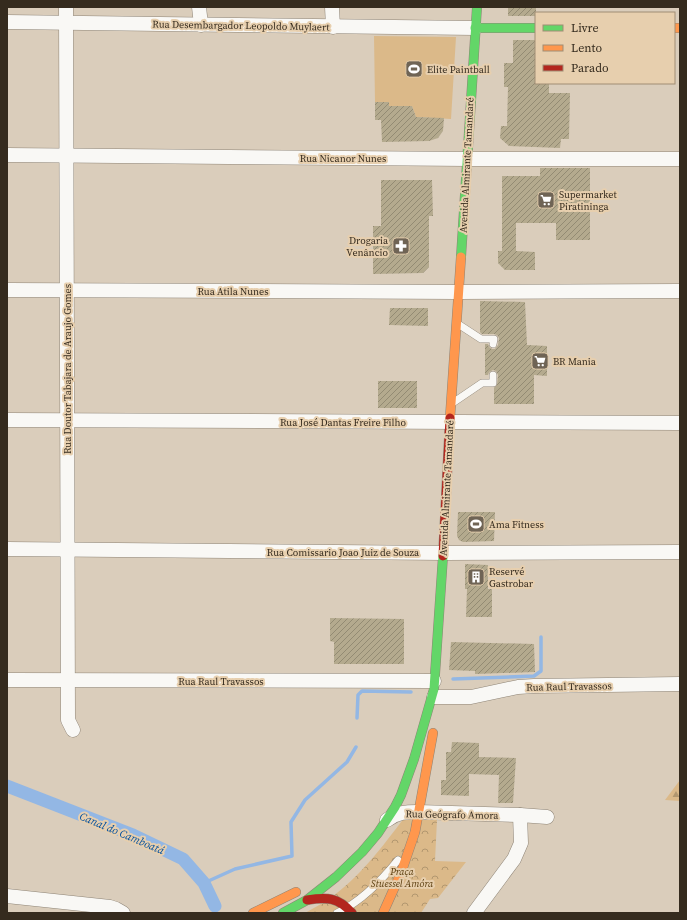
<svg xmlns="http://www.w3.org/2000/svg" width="687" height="920" font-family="'Source Serif 4',serif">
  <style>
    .forest { fill: url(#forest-firs) }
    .park { fill: url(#park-crowns) }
    .garden { fill: #dbb989 }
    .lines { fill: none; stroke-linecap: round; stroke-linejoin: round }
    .stream { stroke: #93b7e4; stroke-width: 3.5 }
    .canal { stroke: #93b7e4; stroke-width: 13 }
    .building { fill: url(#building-hatch) }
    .lane-casing { stroke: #8e8476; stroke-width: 8 }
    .street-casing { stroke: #8e8476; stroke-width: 15 }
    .fast-casing { stroke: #8e8476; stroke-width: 10 }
    .slow-casing { stroke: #8e8476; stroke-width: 10 }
    .jam-casing { stroke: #8e8476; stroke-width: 10 }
    .lane { stroke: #f9f8f5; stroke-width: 7 }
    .street { stroke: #f9f8f5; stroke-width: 14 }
    .fast { stroke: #63d668; stroke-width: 9 }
    .slow { stroke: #ff974d; stroke-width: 9 }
    .jam { stroke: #b3261e; stroke-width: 9 }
    .labels { text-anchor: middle; stroke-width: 4; stroke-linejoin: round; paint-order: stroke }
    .street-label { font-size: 10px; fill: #352b1e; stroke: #e7cfae }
    .poi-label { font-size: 10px; fill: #352b1e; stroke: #e7cfae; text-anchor: start }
    .park-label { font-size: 10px; font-style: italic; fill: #5b3e0f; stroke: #e7cfae }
    .water-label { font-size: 11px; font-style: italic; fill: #004f9e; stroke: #e7cfae }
  </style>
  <defs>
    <pattern id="forest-firs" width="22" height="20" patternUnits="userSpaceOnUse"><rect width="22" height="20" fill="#dbb989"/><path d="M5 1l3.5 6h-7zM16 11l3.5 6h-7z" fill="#b2976f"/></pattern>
    <pattern id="park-crowns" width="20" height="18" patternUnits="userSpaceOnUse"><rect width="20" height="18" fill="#dbb989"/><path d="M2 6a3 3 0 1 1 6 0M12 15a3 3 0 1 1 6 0" fill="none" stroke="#b2976f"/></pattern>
    <pattern id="building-hatch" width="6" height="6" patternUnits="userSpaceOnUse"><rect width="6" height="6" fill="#b4aa8e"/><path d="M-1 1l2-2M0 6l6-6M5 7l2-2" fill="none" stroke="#938b73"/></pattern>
  </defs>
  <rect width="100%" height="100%" fill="#dacdbb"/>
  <!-- forest -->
  <polygon class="forest" points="680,780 680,801 665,800"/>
  <!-- park -->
  <path class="park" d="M404 818 437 820 435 861 466 862 438 898 430 899 421 913H305C313 908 322 904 330 898 357 880 384 845 404 818Z"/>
  <!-- garden -->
  <polygon class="garden" points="374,36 456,37 451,119 416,117 412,106 389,106 389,102 375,102"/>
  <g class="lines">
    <!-- stream -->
    <g class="stream">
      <polyline points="453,679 534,676 541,671 541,637"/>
      <polyline points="357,718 358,695 362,691 411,692"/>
      <polyline points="204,883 235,869 292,856 291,822 305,800 347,762 356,747"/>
    </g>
    <!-- canal -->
    <polyline class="canal" points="7,786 133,835 183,859 204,883 215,906"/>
  </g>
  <!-- building -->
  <g class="building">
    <rect x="508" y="7" width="28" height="9"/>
    <polygon points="513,40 536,40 536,83 549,83 549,93 570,93 569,139 561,139 560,148 509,146 500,138 501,126 507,126 508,87 504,87 504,63 513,63"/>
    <polygon points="375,102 389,102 389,106 412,106 416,117 444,118 443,131 438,138 429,141 382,142 381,120 375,120"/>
    <polygon points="540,168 590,168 590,240 556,240 556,223 516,223 516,251 535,252 535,270 505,270 498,263 498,251 502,251 502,176 540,176"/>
    <polygon points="381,180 432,180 433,216 429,216 429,267 423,273 373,274 373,226 381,226"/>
    <polygon points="480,301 525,302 527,345 547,346 547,376 534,375 534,404 494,404 494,388 497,385 498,375 496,371 493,370 489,372 488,375 485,375 485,344 488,344 489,347 492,349 495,349 498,345 499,338 497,335 494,334 482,334 480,332"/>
    <polygon points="390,308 428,308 428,326 389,325"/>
    <rect x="378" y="381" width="39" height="27"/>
    <polygon points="458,512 495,512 494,541 463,542 459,540 457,536"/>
    <polygon points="465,564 488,565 488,589 492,589 492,617 466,617 467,589 465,589"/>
    <polygon points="330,618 404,619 404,664 334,664 334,642 330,641"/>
    <polygon points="451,642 534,644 535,672 475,674 475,671 449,670"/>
    <polygon points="452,742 479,743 479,757 516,758 513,803 498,803 499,775 469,774 469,796 441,795 441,780 446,780 446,752 451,752"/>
  </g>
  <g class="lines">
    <!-- lane casing -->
    <g class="lane-casing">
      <g id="lane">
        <polyline points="458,324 481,339 494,339 493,344"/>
        <polyline points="454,402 482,383 493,383 493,375"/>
        <path d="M337 913C362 901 381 881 398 860"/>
      </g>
    </g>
    <!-- street casing -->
    <g class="street-casing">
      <g id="street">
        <polyline points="66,7 68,720 73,730"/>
        <polyline points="199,7 201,25"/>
        <polyline points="332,7 333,27"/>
        <polyline points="7,22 475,28"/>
        <polyline points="7,155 467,159 680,159"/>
        <polyline points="7,290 458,292 680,291"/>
        <polyline points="7,420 680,423"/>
        <polyline points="7,549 443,553 680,552"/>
        <polyline points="7,680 434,681"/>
        <polyline points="434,697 471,697 518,687 534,686 680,684"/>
        <path d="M387 820C398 812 406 812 418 812L520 815 547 817"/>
        <polyline points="7,896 110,907 116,909 123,913"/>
        <polyline points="474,913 514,859 521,843 520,815"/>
      </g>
    </g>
    <!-- fast casing -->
    <g class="fast-casing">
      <g id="fast">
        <polyline points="475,28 536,28"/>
        <polyline points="461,257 477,7"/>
        <polyline points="283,913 307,900 336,877 362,852 378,833 395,807 401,795 414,759 434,689 443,556"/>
      </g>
    </g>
    <!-- slow casing -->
    <g class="slow-casing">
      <g id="slow">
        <polyline points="674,28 680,28"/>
        <polyline points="450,418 461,257"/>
        <polyline points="253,913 296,892"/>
        <polyline points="383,913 401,873 415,832 433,733"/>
      </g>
    </g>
    <!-- jam casing -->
    <g class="jam-casing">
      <g id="jam">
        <polyline points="443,556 450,418"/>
        <path d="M307 900C327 897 338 897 352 913"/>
      </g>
    </g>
    <!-- lane -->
    <use href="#lane" class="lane"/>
    <!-- street -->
    <use href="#street" class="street"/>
    <!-- fast -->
    <use href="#fast" class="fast"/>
    <!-- slow -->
    <use href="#slow" class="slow"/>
    <!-- jam -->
    <use href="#jam" class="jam"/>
  </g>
  <!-- icons -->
  <defs>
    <g id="stadium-square" transform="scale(0.9)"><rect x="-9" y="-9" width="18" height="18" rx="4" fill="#6f6455" stroke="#e7cfae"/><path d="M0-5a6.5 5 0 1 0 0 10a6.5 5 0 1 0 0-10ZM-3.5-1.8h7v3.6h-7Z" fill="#fff"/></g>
    <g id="supermarket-square" transform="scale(0.9)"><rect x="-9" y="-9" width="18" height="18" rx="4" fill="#6f6455" stroke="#e7cfae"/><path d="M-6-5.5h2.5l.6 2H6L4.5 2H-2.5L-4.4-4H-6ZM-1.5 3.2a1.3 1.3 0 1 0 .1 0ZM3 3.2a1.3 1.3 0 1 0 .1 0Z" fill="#fff"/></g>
    <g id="pharmacy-square" transform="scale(0.9)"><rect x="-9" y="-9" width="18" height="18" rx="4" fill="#6f6455" stroke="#e7cfae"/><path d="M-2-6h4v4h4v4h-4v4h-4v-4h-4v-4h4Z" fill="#fff"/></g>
    <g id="building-square" transform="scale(0.9)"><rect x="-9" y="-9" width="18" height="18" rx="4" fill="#6f6455" stroke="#e7cfae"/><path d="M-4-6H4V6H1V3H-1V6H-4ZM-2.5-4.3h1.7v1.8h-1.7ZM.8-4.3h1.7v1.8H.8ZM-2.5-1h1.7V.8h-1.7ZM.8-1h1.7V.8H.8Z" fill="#fff"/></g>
  </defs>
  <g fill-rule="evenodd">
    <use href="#stadium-square" x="414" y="69"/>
    <use href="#supermarket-square" x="546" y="200"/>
    <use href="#pharmacy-square" x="401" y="246"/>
    <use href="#supermarket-square" x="540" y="361"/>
    <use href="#stadium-square" x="476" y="524"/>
    <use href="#building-square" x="476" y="577"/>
  </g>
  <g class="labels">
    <!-- street labels -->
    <g class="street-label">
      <text transform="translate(241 25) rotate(1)" y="4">Rua Desembargador Leopoldo Muylaert</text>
      <text x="343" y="162">Rua Nicanor Nunes</text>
      <text transform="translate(466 165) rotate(-87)" y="4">Avenida Almirante Tamandaré</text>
      <text x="233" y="295">Rua Atila Nunes</text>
      <text transform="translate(67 369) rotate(-90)" y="4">Rua Doutor Tabajara de Araujo Gomes</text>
      <text x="343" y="426">Rua José Dantas Freire Filho</text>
      <text transform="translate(446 488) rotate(-87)" y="4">Avenida Almirante Tamandaré</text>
      <text x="343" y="556">Rua Comissario Joao Juiz de Souza</text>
      <text x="221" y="685">Rua Raul Travassos</text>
      <text transform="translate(569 686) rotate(-1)" y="4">Rua Raul Travassos</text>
      <text transform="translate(452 814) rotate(1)" y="4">Rua Geógrafo Amora</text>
    </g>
    <!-- poi labels -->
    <g class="poi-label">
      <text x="427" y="73">Elite Paintball</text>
      <text x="559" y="198">Supermarket<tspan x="559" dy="12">Piratininga</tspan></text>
      <text x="388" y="244" text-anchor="end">Drogaria<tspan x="388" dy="12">Venâncio</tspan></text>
      <text x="553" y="365">BR Mania</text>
      <text x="489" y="528">Ama Fitness</text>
      <text x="489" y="575">Reservé<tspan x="489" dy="12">Gastrobar</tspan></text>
    </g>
    <!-- park labels -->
    <g class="park-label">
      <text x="402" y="875">Praça<tspan x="402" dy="12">Stuessel Amóra</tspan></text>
    </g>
    <!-- water labels -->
    <g class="water-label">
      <text transform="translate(122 833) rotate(23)" y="4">Canal do Camboatá</text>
    </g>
  </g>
  <!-- border -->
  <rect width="687" height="920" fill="none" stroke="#352b1e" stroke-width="16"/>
  <!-- legend -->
  <rect x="535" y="12" width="140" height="72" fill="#e7cfae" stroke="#a08d74"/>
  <rect x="543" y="25" width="20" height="6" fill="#63d668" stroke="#a08d74"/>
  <text x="571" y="32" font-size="12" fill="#352b1e">Livre</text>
  <rect x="543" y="45" width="20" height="6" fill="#ff974d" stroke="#a08d74"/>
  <text x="571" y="52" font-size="12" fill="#352b1e">Lento</text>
  <rect x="543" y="65" width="20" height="6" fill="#b3261e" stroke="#a08d74"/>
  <text x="571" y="72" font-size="12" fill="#352b1e">Parado</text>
</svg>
